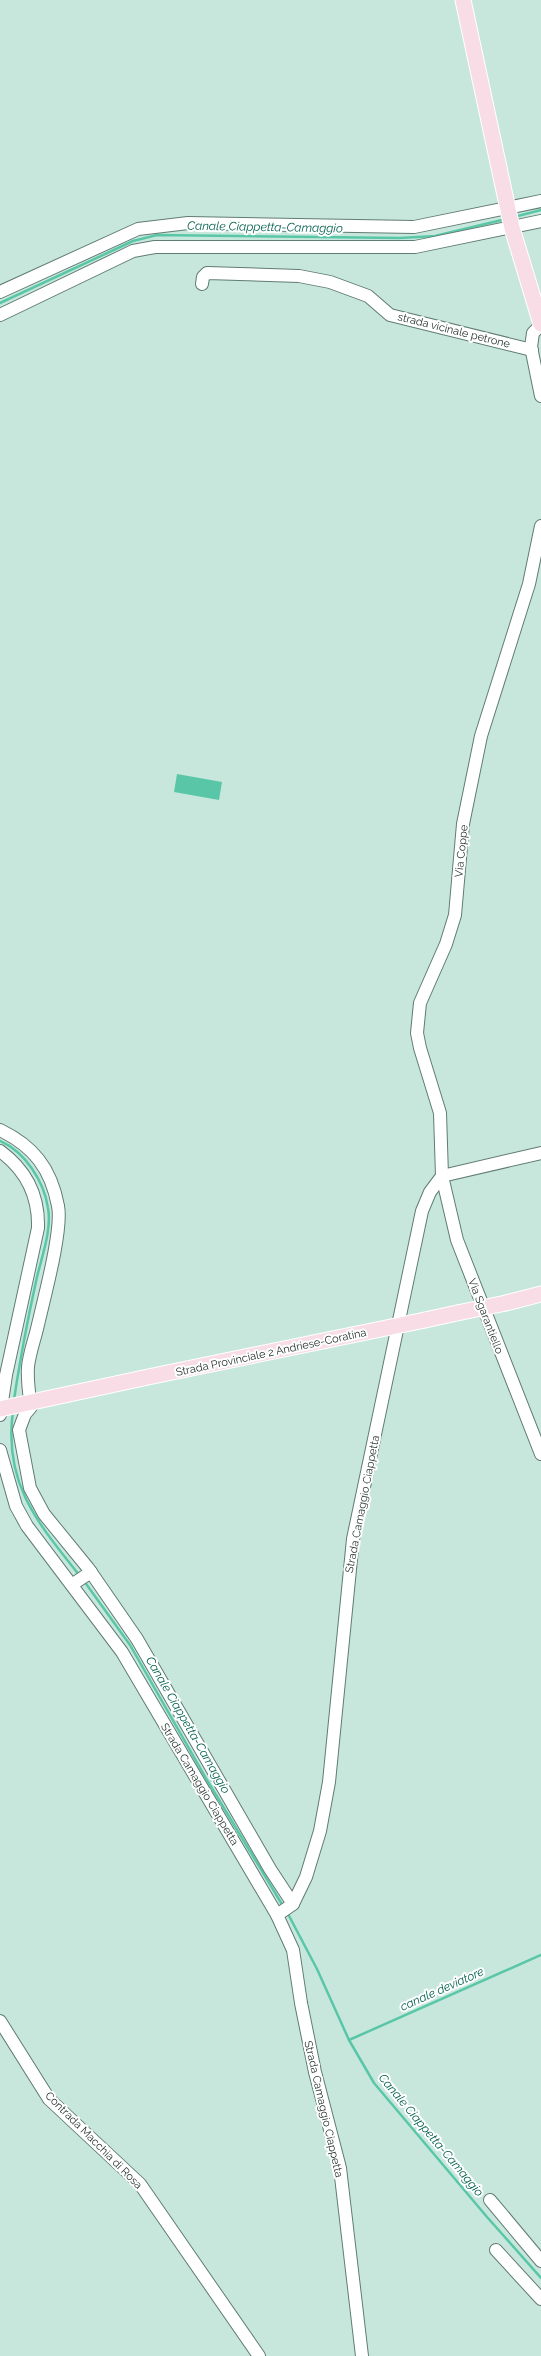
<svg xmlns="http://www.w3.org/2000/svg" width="541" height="2356" font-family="Raleway,sans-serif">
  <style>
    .water { fill: #59c7a7 }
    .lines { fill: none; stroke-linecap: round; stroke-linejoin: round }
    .stream { stroke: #59c7a7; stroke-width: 2.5 }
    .minor-casing { stroke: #607c73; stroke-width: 14 }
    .major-casing { stroke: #fff; stroke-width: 17 }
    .minor { stroke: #fff; stroke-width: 12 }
    .major { stroke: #f8dde6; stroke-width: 15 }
    .major-bridge-casing { stroke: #fff; stroke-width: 17; stroke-linecap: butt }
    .major-bridge { stroke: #f8dde6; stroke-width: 15 }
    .labels { text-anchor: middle; stroke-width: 4; stroke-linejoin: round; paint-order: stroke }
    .street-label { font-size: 11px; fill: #28342f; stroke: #fff }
    .water-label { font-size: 12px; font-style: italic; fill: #05624e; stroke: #fff }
  </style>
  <rect width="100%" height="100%" fill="#c8e7dc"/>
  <!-- water -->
  <polygon class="water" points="177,774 222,782 219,800 174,792"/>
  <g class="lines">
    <!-- stream -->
    <g class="stream">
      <polyline points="514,217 541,210"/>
      <polyline points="0,303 133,241 157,235 400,238 435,236 506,219"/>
      <path d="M0 1141C25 1152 44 1181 48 1208 52 1229 42 1256 37 1277 28 1318 20 1359 14 1400"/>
      <path d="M13 1411C3 1484 38 1523 80 1576"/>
      <polyline points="84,1581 130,1645 207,1780 283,1906"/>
      <polyline points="287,1912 317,1969 349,2040 374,2083 487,2217 541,2278"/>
      <polyline points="349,2040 541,1955"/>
    </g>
    <!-- minor casing -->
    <g class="minor-casing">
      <g id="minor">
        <polyline points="202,284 203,277 207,273 299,276 330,282 368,296 390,315 532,350"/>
        <polyline points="0,292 138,229 188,223 414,227 541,201"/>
        <polyline points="0,315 133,251 155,247 415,247 541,221"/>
        <polyline points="541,325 533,333 531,347 541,396"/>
        <polyline points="541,526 529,584 481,736 463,824 455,915 446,944 420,1003 417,1033 420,1048 440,1113 442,1176 457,1240 541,1454"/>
        <path d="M0 1130C33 1146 51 1168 58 1206 63 1230 43 1302 37 1329 34 1341 29 1355 28 1367 27 1381 29 1393 31 1407L25 1414 19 1430 30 1488 44 1514 88 1568 137 1639 270 1869 293 1904"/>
        <path d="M0 1151C26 1170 39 1196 38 1228L6 1375 0 1415"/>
        <polyline points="442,1176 541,1153"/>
        <polyline points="0,1450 16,1506 27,1526 122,1652 277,1915"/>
        <polyline points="73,1584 91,1572"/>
        <polyline points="0,2021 49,2099 140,2184 259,2356"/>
        <polyline points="490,2200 541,2261"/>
        <polyline points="496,2250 541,2299"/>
        <polyline points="362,2356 340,2168 315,2072 301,2003 293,1950 277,1915 293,1904 306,1877 320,1831 329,1782 353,1539 422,1211 430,1192 442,1176"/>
      </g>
    </g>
    <!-- major casing -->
    <g class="major-casing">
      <g id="major">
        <polyline points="463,0 512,228 541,324"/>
        <polyline points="506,1303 541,1294"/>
        <polyline points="425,1320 457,1313"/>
        <polyline points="148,1377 391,1327"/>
      </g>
    </g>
    <!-- minor -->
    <use href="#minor" class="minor"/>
    <!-- major -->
    <use href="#major" class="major"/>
    <!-- major-bridge casing -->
    <g class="major-bridge-casing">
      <g id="major-bridge">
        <polyline points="457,1313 506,1303"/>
        <polyline points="391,1327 425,1320"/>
        <polyline points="0,1409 148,1377"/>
      </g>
    </g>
    <!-- major-bridge -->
    <use href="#major-bridge" class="major-bridge"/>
  </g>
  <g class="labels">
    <!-- street labels -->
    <g class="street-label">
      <text transform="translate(454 330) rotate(14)" y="4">strada vicinale petrone</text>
      <text transform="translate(461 851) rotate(-84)" y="4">Via Coppe</text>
      <text transform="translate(486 1316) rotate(69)" y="4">Via Sgarantiello</text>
      <text transform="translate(271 1352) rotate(-12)" y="4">Strada Provinciale 2 Andriese-Coratina</text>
      <text transform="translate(362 1504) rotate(-79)" y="4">Strada Camaggio Ciappetta</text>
      <text transform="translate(200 1784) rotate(59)" y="4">Strada Camaggio Ciappetta</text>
      <text transform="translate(324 2109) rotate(77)" y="4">Strada Camaggio Ciappetta</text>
      <text transform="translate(94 2140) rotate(45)" y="4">Contrada Macchia di Rosa</text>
    </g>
    <!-- water labels -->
    <g class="water-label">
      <text transform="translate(265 227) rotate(1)" y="4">Canale Ciappetta-Camaggio</text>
      <text transform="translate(188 1725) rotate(60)" y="4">Canale Ciappetta-Camaggio</text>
      <text transform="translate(442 1989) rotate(-24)" y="4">canale deviatore</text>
      <text transform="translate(431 2135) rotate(50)" y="4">Canale Ciappetta-Camaggio</text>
    </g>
  </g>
</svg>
